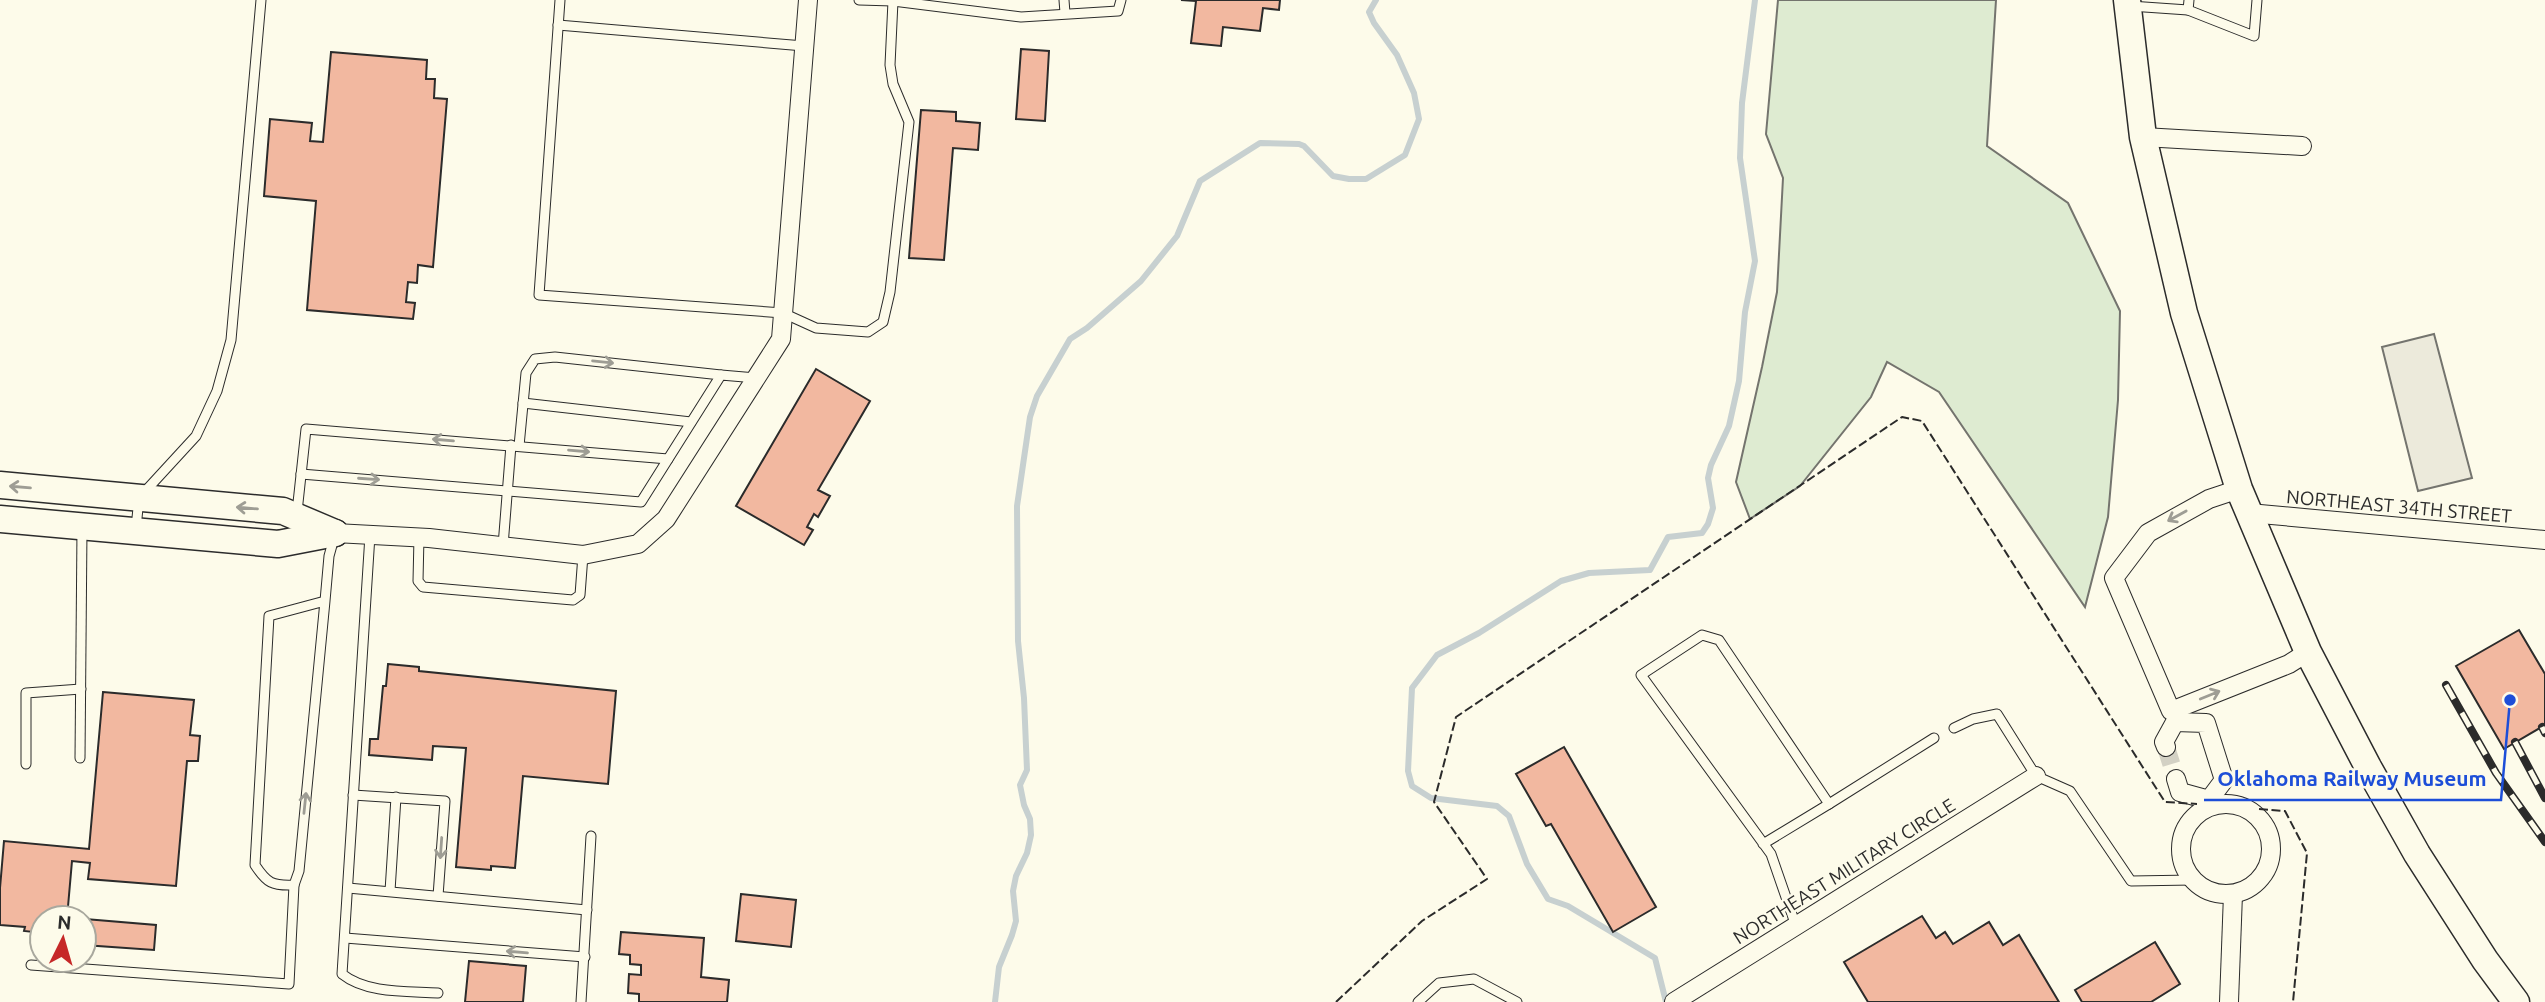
<svg xmlns="http://www.w3.org/2000/svg" width="2545" height="1002" font-family="Ubuntu,sans-serif">
  <style>
    .green { fill: #deebd1; stroke: #74746e; stroke-width: 2 }
    .parking { fill: #eceadb; stroke: #74746e; stroke-width: 2 }
    .lines { fill: none; stroke-linecap: round; stroke-linejoin: round }
    .stream { stroke: #c7d0d0; stroke-width: 6 }
    .building { fill: #f2b8a0; stroke: #2b2b2b; stroke-width: 2 }
    .street-tunnel { stroke: #d3d1c4; stroke-width: 18; stroke-dasharray: 18 9; stroke-linecap: butt }
    .lane-casing { stroke: #2b2b2b; stroke-width: 11 }
    .street-casing { stroke: #2b2b2b; stroke-width: 20 }
    .secondary-casing { stroke: #2b2b2b; stroke-width: 29 }
    .lane { stroke: #fdfbea; stroke-width: 9 }
    .street { stroke: #fdfbea; stroke-width: 18 }
    .secondary { stroke: #fdfbea; stroke-width: 26 }
    .rail-casing { stroke: #2b2b2b; stroke-width: 8 }
    .rail { stroke: #fdfbea; stroke-width: 5; stroke-dasharray: 16; stroke-linecap: butt }
    .fence { stroke: #2b2b2b; stroke-width: 2; stroke-dasharray: 9 3.5; stroke-linecap: butt }
    .oneway { stroke: #9e9d94 }
    .labels { text-anchor: middle; stroke-width: 5; stroke-linejoin: round; paint-order: stroke }
    .street-label { font-size: 19px; fill: #2b2b2b; stroke: #fdfbea }
    .leader { fill: none; stroke: #1d4ed8; stroke-width: 2.5 }
    .callout-dot { fill: #1d4ed8; stroke: #fdfbea; stroke-width: 2.5 }
    .callout-label { font-size: 21px; text-anchor: middle; font-weight: bold; fill: #1d4ed8; stroke: #fdfbea; stroke-width: 5; stroke-linejoin: round; paint-order: stroke }
  </style>
  <rect width="100%" height="100%" fill="#fdfbea"/>
  <!-- green -->
  <polygon class="green" points="1778,0 1996,0 1987,146 2068,203 2120,311 2118,400 2108,517 2085,607 1939,392 1887,362 1871,397 1800,486 1750,519 1736,482 1762,367 1777,292 1783,178 1766,134"/>
  <!-- parking -->
  <polygon class="parking" points="2434,334 2472,478 2418,491 2382,347"/>
  <g class="lines">
    <!-- stream -->
    <g class="stream">
      <polyline points="995,1002 999,967 1012,935 1016,921 1013,891 1016,876 1027,853 1031,835 1030,819 1024,805 1020,785 1027,770 1024,698 1018,641 1017,506 1030,417 1037,396 1070,339 1087,328 1141,281 1177,236 1200,181 1260,143 1299,144 1304,146 1333,176 1349,179 1366,179 1405,155 1419,119 1414,93 1397,55 1374,23 1369,12 1376,0"/>
      <polyline points="1666,1002 1655,958 1568,906 1548,899 1527,864 1509,816 1497,806 1431,798 1412,786 1408,771 1412,688 1437,655 1479,633 1561,581 1589,573 1650,570 1668,537 1702,533 1708,524 1713,508 1708,478 1711,465 1729,426 1739,381 1745,312 1755,261 1740,158 1742,103 1755,0"/>
    </g>
  </g>
  <!-- building -->
  <g class="building">
    <polygon points="1181,0 1280,0 1279,10 1263,8 1260,31 1223,27 1221,46 1191,43 1196,1"/>
    <polygon points="1021,49 1049,51 1045,121 1016,119"/>
    <polygon points="331,52 427,60 426,79 435,79 434,98 447,99 433,267 418,265 417,283 408,282 406,302 415,303 413,319 307,310 316,201 264,196 270,119 312,123 310,141 323,142"/>
    <polygon points="921,110 956,112 956,121 980,123 978,150 953,148 944,260 909,258"/>
    <polygon points="816,369 870,401 818,490 830,496 818,517 814,514 807,527 813,530 804,545 736,506"/>
    <polygon points="2519,630 2545,674 2545,725 2504,749 2456,666"/>
    <polygon points="388,664 419,667 419,671 616,691 608,784 523,776 515,868 491,866 491,870 456,867 466,748 433,746 432,760 369,755 370,739 378,739 383,686 386,686"/>
    <polygon points="103,692 194,700 190,735 200,736 198,761 187,761 176,886 88,879 90,863 72,861 67,918 42,918 42,933 24,931 25,927 0,925 0,888 4,841 89,849"/>
    <polygon points="1564,747 1656,907 1613,932 1551,824 1546,826 1516,774"/>
    <polygon points="741,894 796,900 791,947 736,941"/>
    <polygon points="1922,916 1936,938 1945,932 1953,944 1989,922 2003,945 2019,935 2059,1002 1868,1002 1844,962"/>
    <polygon points="85,919 156,925 154,950 84,945"/>
    <polygon points="621,932 704,938 701,977 729,980 727,1002 639,1002 639,994 628,993 629,974 641,975 641,965 630,964 630,955 619,954"/>
    <polygon points="2155,942 2180,984 2151,1002 2082,1002 2075,990"/>
    <polygon points="469,961 526,966 523,1002 465,1002"/>
  </g>
  <g class="lines">
    <!-- street-tunnel -->
    <polyline class="street-tunnel" points="2166,747 2176,779"/>
    <!-- lane casing -->
    <g class="lane-casing">
      <g id="lane">
        <polyline points="560,0 539,295 783,313 816,328 868,332 883,322 890,292 909,122 893,84 890,65 893,1"/>
        <polyline points="859,0 893,1 1021,17 1118,11 1121,0"/>
        <polyline points="1064,0 1065,13"/>
        <polyline points="2130,6 2188,10 2254,36 2257,0"/>
        <polyline points="2188,10 2189,0"/>
        <polyline points="558,25 804,46"/>
        <polyline points="523,403 691,422"/>
        <polyline points="519,446 526,373 535,359 555,357 721,375"/>
        <polyline points="301,474 641,502 721,375 756,378"/>
        <polyline points="297,512 306,429 668,459"/>
        <polyline points="136,528 139,498 196,436 217,391 231,340 261,0"/>
        <path d="M370 535 342 974C367 994 408 991 438 993"/>
        <polyline points="419,537 418,581 423,587 573,600 580,595 583,555"/>
        <polyline points="503,546 511,445"/>
        <path d="M325 601 269 616 255 865C267 883 272 886 294 885L299 871 325 601 329 556 334 538"/>
        <polyline points="1954,728 1973,719 1997,714 2036,776 2070,791 2131,881 2193,880"/>
        <polyline points="80,758 82,529"/>
        <polyline points="26,764 26,693 81,689"/>
        <polyline points="353,795 445,801 438,896"/>
        <polyline points="1829,804 1934,738"/>
        <polyline points="1763,844 1829,804 1719,640 1702,635 1641,675 1771,854 1796,926"/>
        <polyline points="348,888 587,910"/>
        <polyline points="390,891 396,797"/>
        <polyline points="345,938 585,957"/>
        <polyline points="31,965 289,984 294,885"/>
        <polyline points="581,1002 591,836"/>
        <polyline points="1418,1002 1439,983 1474,979 1517,1002"/>
      </g>
    </g>
    <!-- street casing -->
    <g class="street-casing">
      <g id="street">
        <polyline points="2143,137 2302,146"/>
        <polyline points="2239,489 2209,499 2148,533 2114,578 2171,711 2289,664 2308,652"/>
        <polyline points="2249,513 2545,540"/>
        <polyline points="335,533 429,538 583,555 638,544 666,519 781,339 808,0"/>
        <polyline points="2166,747 2164,742 2175,722 2206,723 2224,780 2209,800 2180,792 2176,779"/>
        <circle cx="2226" cy="849" r="45"/>
        <polyline points="1674,1002 2036,776"/>
        <polyline points="2229,1002 2233,894"/>
      </g>
    </g>
    <!-- secondary casing -->
    <g class="secondary-casing">
      <g id="secondary">
        <polyline points="2127,0 2143,137 2184,313 2239,489 2308,652 2368,767 2417,854 2485,960 2516,1002"/>
        <polyline points="0,485 283,511 335,533"/>
        <polyline points="0,519 278,544 335,533"/>
      </g>
    </g>
    <!-- lane -->
    <use href="#lane" class="lane"/>
    <!-- street -->
    <use href="#street" class="street"/>
    <!-- secondary -->
    <use href="#secondary" class="secondary"/>
    <!-- rail casing -->
    <g class="rail-casing">
      <g id="rail">
        <polyline points="2446,685 2496,773 2545,842"/>
        <polyline points="2542,727 2545,733"/>
        <polyline points="2515,742 2545,798"/>
      </g>
    </g>
    <!-- rail -->
    <use href="#rail" class="rail"/>
    <!-- fence -->
    <g class="fence">
      <polyline points="2259,809 2285,811 2307,853 2293,1002"/>
      <polyline points="1336,1002 1422,921 1487,879 1434,802 1456,717 1902,417 1922,421 2165,802 2197,804"/>
    </g>
  </g>
  <!-- one-way arrows -->
  <defs><path id="oneway-shaft" d="M-6 0H5M1.5-3L5.5 0L1.5 3" fill="none" stroke-width="1.6" stroke-linecap="round" stroke-linejoin="round" transform="scale(1.75)"/></defs>
  <g class="oneway">
    <use href="#oneway-shaft" transform="translate(603 362) rotate(6)"/>
    <use href="#oneway-shaft" transform="translate(443 440) rotate(-175)"/>
    <use href="#oneway-shaft" transform="translate(579 451) rotate(5)"/>
    <use href="#oneway-shaft" transform="translate(369 479) rotate(4)"/>
    <use href="#oneway-shaft" transform="translate(20 487) rotate(-175)"/>
    <use href="#oneway-shaft" transform="translate(247 508) rotate(-175)"/>
    <use href="#oneway-shaft" transform="translate(2177 516) rotate(151)"/>
    <use href="#oneway-shaft" transform="translate(2210 695) rotate(-22)"/>
    <use href="#oneway-shaft" transform="translate(305 803) rotate(-84)"/>
    <use href="#oneway-shaft" transform="translate(441 848) rotate(94)"/>
    <use href="#oneway-shaft" transform="translate(517 952) rotate(-175)"/>
  </g>
  <g class="labels">
    <!-- street labels -->
    <g class="street-label">
      <text transform="translate(2399 506) rotate(5)" y="7">NORTHEAST 34TH STREET</text>
      <text transform="translate(1844 871) rotate(-32)" y="7">NORTHEAST MILITARY CIRCLE</text>
    </g>
  </g>
  <!-- callouts -->
  <path class="leader" d="M2510 700L2501 800H2204"/>
  <circle class="callout-dot" cx="2510" cy="700" r="7"/>
  <g class="callout-label">
    <text x="2352" y="786">Oklahoma Railway Museum</text>
  </g>
  <!-- north arrow -->
  <g transform="translate(63 939) rotate(5)"><circle r="33" fill="#fdfbea" stroke="#a9a89e" stroke-width="2"/>
  <path d="M0-5L12 26L0 18L-12 26Z" fill="#c62828"/>
  <text y="-10" font-size="19" font-weight="bold" text-anchor="middle" fill="#2b2b2b">N</text>
  </g>
</svg>
